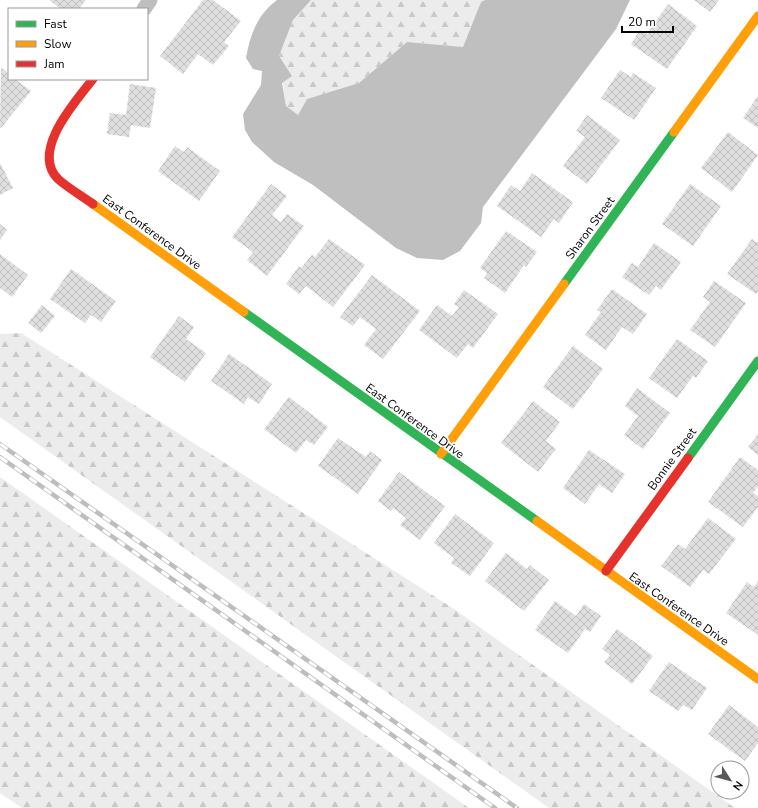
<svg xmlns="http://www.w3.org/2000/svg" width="758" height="808" font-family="'Nunito Sans',sans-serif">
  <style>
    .forest { fill: url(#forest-firs) }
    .water { fill: #bfbfbf }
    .building { fill: url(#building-cross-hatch) }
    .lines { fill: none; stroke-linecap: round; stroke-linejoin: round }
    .street { stroke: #bebebe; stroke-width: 15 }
    .fast { stroke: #30b455; stroke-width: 9 }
    .slow { stroke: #ff9f0a; stroke-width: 9 }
    .jam { stroke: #e5322d; stroke-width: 9 }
    .rail-casing { stroke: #bebebe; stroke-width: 4.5 }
    .rail { stroke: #fff; stroke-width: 3; stroke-dasharray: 9; stroke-linecap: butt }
    .labels { text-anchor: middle; stroke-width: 3.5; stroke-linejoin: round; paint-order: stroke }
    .street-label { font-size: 12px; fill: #000; stroke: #fff }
  </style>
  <defs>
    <pattern id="forest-firs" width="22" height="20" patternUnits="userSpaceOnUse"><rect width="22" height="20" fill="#ececec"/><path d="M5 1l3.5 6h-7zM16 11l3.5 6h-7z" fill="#c9c9c9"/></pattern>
    <pattern id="building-cross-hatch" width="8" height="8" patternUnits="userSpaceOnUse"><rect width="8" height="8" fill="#dfdfdf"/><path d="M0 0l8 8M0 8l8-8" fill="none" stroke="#bebebe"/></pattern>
  </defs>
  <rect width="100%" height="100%" fill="#fff"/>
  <!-- forest -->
  <g class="forest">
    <polygon points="311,0 485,0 481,2 463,47 407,42 359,83 307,99 298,115 286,106 279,56 293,20"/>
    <polygon points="21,333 454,609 735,808 549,808 0,417 0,334"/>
    <polygon points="0,477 469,808 22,808 0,793"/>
  </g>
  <!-- water -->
  <path class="water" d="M277 0H311L293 20 279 56 292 76 282 83 286 106 298 115 307 99 359 83 407 42 463 47 481 2 485 0H630L616 29 483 207 481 223 460 251 443 260 417 258 396 248 313 185 274 162 252 142 245 130 243 114 261 85 262 71 253 69 246 58C250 35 257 15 277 0Z"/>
  <!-- building -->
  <g class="building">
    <polygon points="49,0 86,0 79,9 61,9"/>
    <polygon points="203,0 213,0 241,21 224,42 229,46 213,65 198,54 183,74 160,56"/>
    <polygon points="694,0 719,0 710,12"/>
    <polygon points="668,4 697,26 667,69 631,44 640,30 647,34"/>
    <polygon points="1,67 9,74 9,79 15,79 31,91 1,128 0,127"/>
    <polygon points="620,70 631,77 633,73 656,88 634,120 601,98"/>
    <polygon points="130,84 156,88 150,128 131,125 129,137 107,134 110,113 126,115"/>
    <polygon points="758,96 758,128 743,118"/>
    <polygon points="587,115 620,140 587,184 563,166 585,137 576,131"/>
    <polygon points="728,132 758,155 732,192 701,168"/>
    <polygon points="175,146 184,152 187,147 220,171 199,201 158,171"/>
    <polygon points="0,163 13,188 0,195"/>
    <polygon points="532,173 573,202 559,223 554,219 541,237 497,206 511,185 520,191"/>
    <polygon points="271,184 287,196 272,215 281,222 287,214 304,226 267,276 247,260 253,252 232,237"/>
    <polygon points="690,184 721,206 693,246 662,224"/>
    <polygon points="0,224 7,230 0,240"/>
    <polygon points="506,231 537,252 526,267 524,265 505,293 484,278 487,273 480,268"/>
    <polygon points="329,239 365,265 333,307 306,286 299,294 286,284 299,266 301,268 312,255 315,257"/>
    <polygon points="752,239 758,243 758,291 756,294 727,274"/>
    <polygon points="654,243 681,262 661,290 656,286 649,295 622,277 632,263 638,267"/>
    <polygon points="0,254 28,275 12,297 0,288"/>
    <polygon points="71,269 116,301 101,322 91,315 85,323 50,299"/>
    <polygon points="372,275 420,311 383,359 364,345 376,329 360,317 353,326 340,317"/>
    <polygon points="714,281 746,303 715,347 690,330 710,302 703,297"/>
    <polygon points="612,289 647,314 633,334 622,327 606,350 585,335 601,312 597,310"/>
    <polygon points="464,290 498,314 473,348 468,344 457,358 419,330 437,305 452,316 459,307 454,304"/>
    <polygon points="42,305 55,316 41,333 28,323"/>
    <polygon points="179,316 194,327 186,339 206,353 185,382 150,357"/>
    <polygon points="677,339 708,361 696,378 693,376 677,398 649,378"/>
    <polygon points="573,346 603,369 573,409 543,387"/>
    <polygon points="229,354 272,384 259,404 248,397 244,404 211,381"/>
    <polygon points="637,388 670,413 643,449 624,435 638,416 625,406"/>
    <polygon points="289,397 328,427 314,445 306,440 296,453 264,429"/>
    <polygon points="533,401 560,422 546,441 556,449 538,472 501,443"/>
    <polygon points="758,434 758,455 748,447"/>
    <polygon points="338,438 366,457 370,451 382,460 358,494 318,466"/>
    <polygon points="589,450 625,474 612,493 599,484 585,504 563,488"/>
    <polygon points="740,457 758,470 758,486 753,493 758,496 758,507 743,527 708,502"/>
    <polygon points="399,472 445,506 420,540 400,525 406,518 393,508 391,511 378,501"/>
    <polygon points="455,514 494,543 470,576 451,563 454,558 434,543"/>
    <polygon points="708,518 736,539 709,574 703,570 690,587 661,566 678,544 685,549"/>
    <polygon points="506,553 527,569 530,565 549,580 524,611 485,581"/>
    <polygon points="758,581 758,635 726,613 747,582 754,587"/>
    <polygon points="555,601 576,616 584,604 601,616 590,632 585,629 568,653 535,630"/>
    <polygon points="617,629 653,656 632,684 604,662 610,655 602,649"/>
    <polygon points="669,662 707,688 692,710 683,705 678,711 649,691"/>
    <polygon points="729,705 758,727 758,743 745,761 708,734"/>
  </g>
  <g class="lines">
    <!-- street -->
    <polyline class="street" points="144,9 150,0"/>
    <!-- fast -->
    <g class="fast">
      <polyline points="564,284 674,132"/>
      <polyline points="244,312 537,521"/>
      <polyline points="688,458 758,361"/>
    </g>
    <!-- slow -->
    <g class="slow">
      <polyline points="674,132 758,16"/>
      <polyline points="93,204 244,312"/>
      <polyline points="441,454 564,284"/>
      <polyline points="537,521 758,679"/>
    </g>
    <!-- jam -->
    <g class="jam">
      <path d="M93 79C76 101 30 151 58 179 68 188 82 196 93 204"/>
      <polyline points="606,571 688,458"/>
    </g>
    <!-- rail casing -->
    <g class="rail-casing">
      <g id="rail">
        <polyline points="0,444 517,808"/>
        <polyline points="0,457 495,808"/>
      </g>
    </g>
    <!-- rail -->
    <use href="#rail" class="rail"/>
  </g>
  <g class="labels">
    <!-- street labels -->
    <g class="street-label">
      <text transform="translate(590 228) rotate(-54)" y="4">Sharon Street</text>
      <text transform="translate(152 232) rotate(36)" y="4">East Conference Drive</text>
      <text transform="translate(415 421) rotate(36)" y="4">East Conference Drive</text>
      <text transform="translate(672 459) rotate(-54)" y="4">Bonnie Street</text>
      <text transform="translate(679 609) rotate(35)" y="4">East Conference Drive</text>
    </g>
  </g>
  <!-- legend -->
  <rect x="8" y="8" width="140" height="72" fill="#ffffff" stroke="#999999"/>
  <rect x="16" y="21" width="20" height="6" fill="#30b455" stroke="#999999"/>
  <text x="44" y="28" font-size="12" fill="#000000">Fast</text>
  <rect x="16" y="41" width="20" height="6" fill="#ff9f0a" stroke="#999999"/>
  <text x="44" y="48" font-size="12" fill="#000000">Slow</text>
  <rect x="16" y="61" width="20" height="6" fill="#e5322d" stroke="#999999"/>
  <text x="44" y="68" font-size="12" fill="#000000">Jam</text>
  <!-- north arrow -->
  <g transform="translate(730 780) rotate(126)"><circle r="19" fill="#ffffff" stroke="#999999"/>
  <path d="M0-3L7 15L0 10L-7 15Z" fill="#595959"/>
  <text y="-6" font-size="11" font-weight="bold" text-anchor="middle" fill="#000000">N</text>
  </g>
  <!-- scale -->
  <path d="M622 26v6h51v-6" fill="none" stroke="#000000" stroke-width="2"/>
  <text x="628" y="26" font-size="12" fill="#000000" stroke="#ffffff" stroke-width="3" paint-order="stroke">20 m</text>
</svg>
